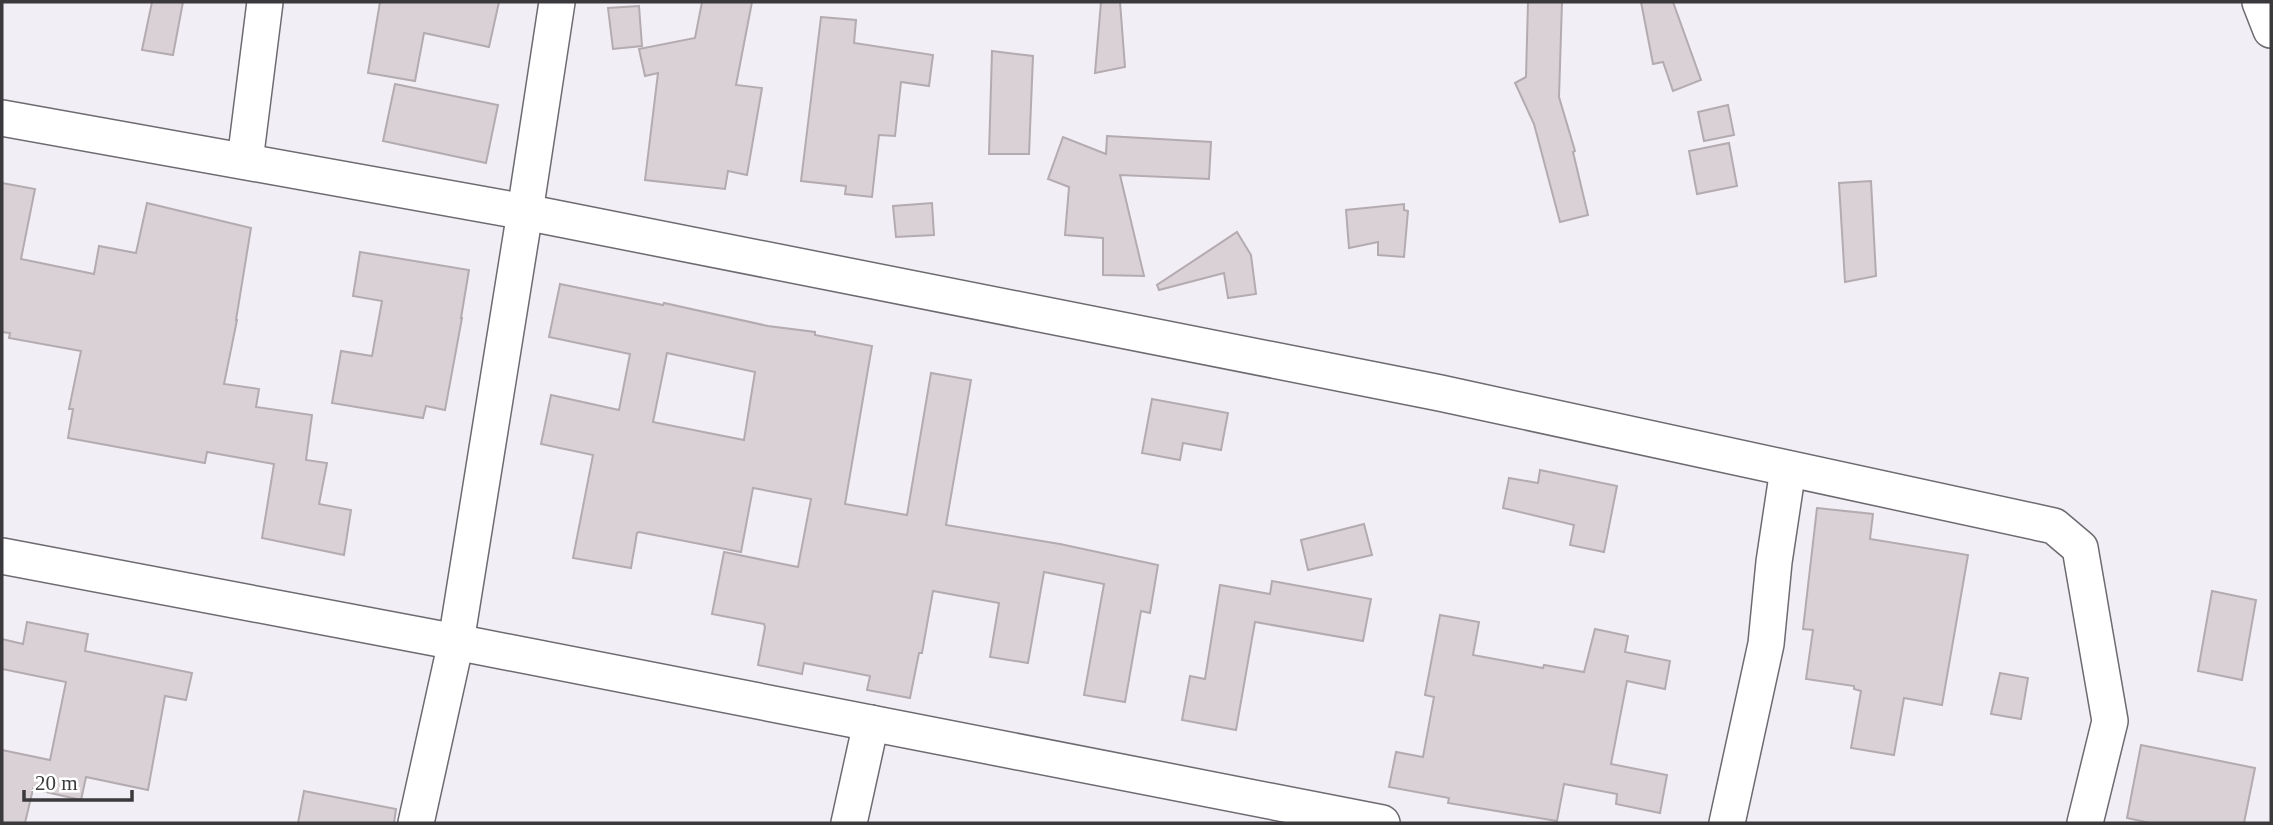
<svg xmlns="http://www.w3.org/2000/svg" width="2273" height="825" font-family="Georgia,serif">
  <style>
    .building { fill: #d9d1d5; stroke: #b3abaf; stroke-width: 2; fill-rule: evenodd }
    .lines { fill: none; stroke-linecap: round; stroke-linejoin: round }
    .minor-casing { stroke: #6d6a70; stroke-width: 38 }
    .minor { stroke: #fff; stroke-width: 35 }
  </style>
  <rect width="100%" height="100%" fill="#f2eef5"/>
  <!-- building -->
  <g class="building">
    <polygon points="152,2 183,2 173,55 142,50"/>
    <polygon points="380,2 499,2 489,47 424,33 415,81 368,73"/>
    <polygon points="702,2 752,2 736,85 762,88 747,175 728,171 725,189 645,180 658,73 645,76 639,49 695,38"/>
    <polygon points="1101,2 1120,2 1125,67 1095,73"/>
    <polygon points="1528,2 1562,2 1559,97 1575,151 1573,152 1588,215 1560,222 1534,124 1515,83 1526,77"/>
    <polygon points="1641,2 1673,2 1701,80 1673,91 1663,62 1653,64"/>
    <polygon points="639,6 642,46 613,49 608,8"/>
    <polygon points="821,17 856,20 854,43 933,55 929,86 901,82 895,136 879,135 872,197 845,194 846,186 801,181"/>
    <polygon points="992,51 1033,56 1029,154 989,154"/>
    <polygon points="395,84 498,105 486,163 383,141"/>
    <polygon points="1728,105 1734,135 1704,141 1698,112"/>
    <polygon points="1107,136 1211,142 1209,179 1120,175 1144,276 1103,275 1103,238 1065,235 1069,187 1048,179 1063,137 1106,154"/>
    <polygon points="1729,143 1737,186 1697,194 1689,151"/>
    <polygon points="1871,181 1876,276 1845,282 1839,183"/>
    <polygon points="2,183 35,189 21,259 94,274 99,246 136,253 147,203 251,228 236,320 237,320 224,384 259,389 256,407 312,415 306,460 327,463 319,504 351,510 344,555 262,538 274,464 207,452 205,463 68,438 73,409 69,409 81,351 9,338 10,333 2,332"/>
    <polygon points="932,203 934,235 896,237 893,206"/>
    <polygon points="1404,204 1404,210 1408,211 1404,257 1378,255 1378,242 1349,248 1346,210"/>
    <polygon points="1237,232 1251,255 1256,294 1228,298 1224,273 1159,290 1157,285"/>
    <polygon points="360,252 469,270 461,318 462,318 445,410 426,406 423,418 332,403 341,351 372,356 382,301 353,296"/>
    <path d="M560 284 663 305 664 303 768 326 815 332V335L872 346 845 504 907 515 931 373 971 380 946 525 1060 544 1158 565 1150 613 1141 611 1125 702 1084 695 1104 584 1044 572 1028 663 990 657 999 603 933 591 922 653H919L910 698 867 690 870 676 804 663 802 674 758 665 765 627 764 624 712 614 724 552 798 567 811 499 753 488 741 552 639 532 637 533 631 568 573 558 593 455 541 444 551 395 619 410 630 354 549 337ZM667 353 755 372 744 440 653 422Z"/>
    <polygon points="1152,399 1228,413 1221,450 1183,443 1180,460 1142,453"/>
    <polygon points="1540,470 1617,486 1604,552 1570,545 1574,525 1503,508 1509,478 1538,483"/>
    <polygon points="1817,508 1873,514 1870,539 1968,555 1942,705 1904,698 1894,755 1851,748 1861,691 1854,689 1854,686 1806,679 1813,630 1803,629"/>
    <polygon points="1364,524 1372,555 1308,570 1301,540"/>
    <polygon points="1272,581 1371,599 1363,641 1255,622 1236,730 1182,720 1190,676 1205,679 1220,585 1270,594"/>
    <polygon points="2212,591 2256,600 2242,680 2198,671"/>
    <polygon points="1440,615 1479,622 1473,655 1543,668 1544,665 1584,672 1595,629 1628,636 1625,652 1670,661 1665,689 1627,681 1611,764 1667,775 1660,813 1616,804 1617,794 1564,784 1557,821 1448,803 1449,798 1389,787 1396,752 1423,757 1434,697 1425,695"/>
    <polygon points="27,622 88,634 85,651 192,673 186,700 165,696 148,790 86,777 81,800 33,789 25,823 2,823 2,750 50,760 66,682 2,669 2,639 23,644"/>
    <polygon points="2000,673 2028,678 2021,719 1991,714"/>
    <polygon points="2141,745 2255,768 2244,823 2150,823 2127,818"/>
    <polygon points="304,791 396,809 394,823 298,823"/>
  </g>
  <g class="lines">
    <!-- minor casing -->
    <g class="minor-casing">
      <g id="minor">
        <polyline points="2260,2 2271,30"/>
        <polyline points="2,118 525,212 1440,393 2054,526 2080,548 2110,721 2085,823"/>
        <polyline points="245,161 265,2"/>
        <polyline points="2,556 456,642 1382,823"/>
        <polyline points="416,823 456,642 525,212 557,2"/>
        <polyline points="849,823 871,723"/>
        <polyline points="1727,823 1766,644 1774,562 1788,469"/>
      </g>
    </g>
    <!-- minor -->
    <use href="#minor" class="minor"/>
  </g>
  <!-- border -->
  <rect width="2273" height="825" fill="none" stroke="#3b393c" stroke-width="7"/>
  <!-- scale -->
  <path d="M24 790v10h108v-10" fill="none" stroke="#3b393c" stroke-width="3.5"/>
  <text x="35" y="790" font-size="21" fill="#3b393c" stroke="#ffffff" stroke-width="5" paint-order="stroke">20 m</text>
</svg>
